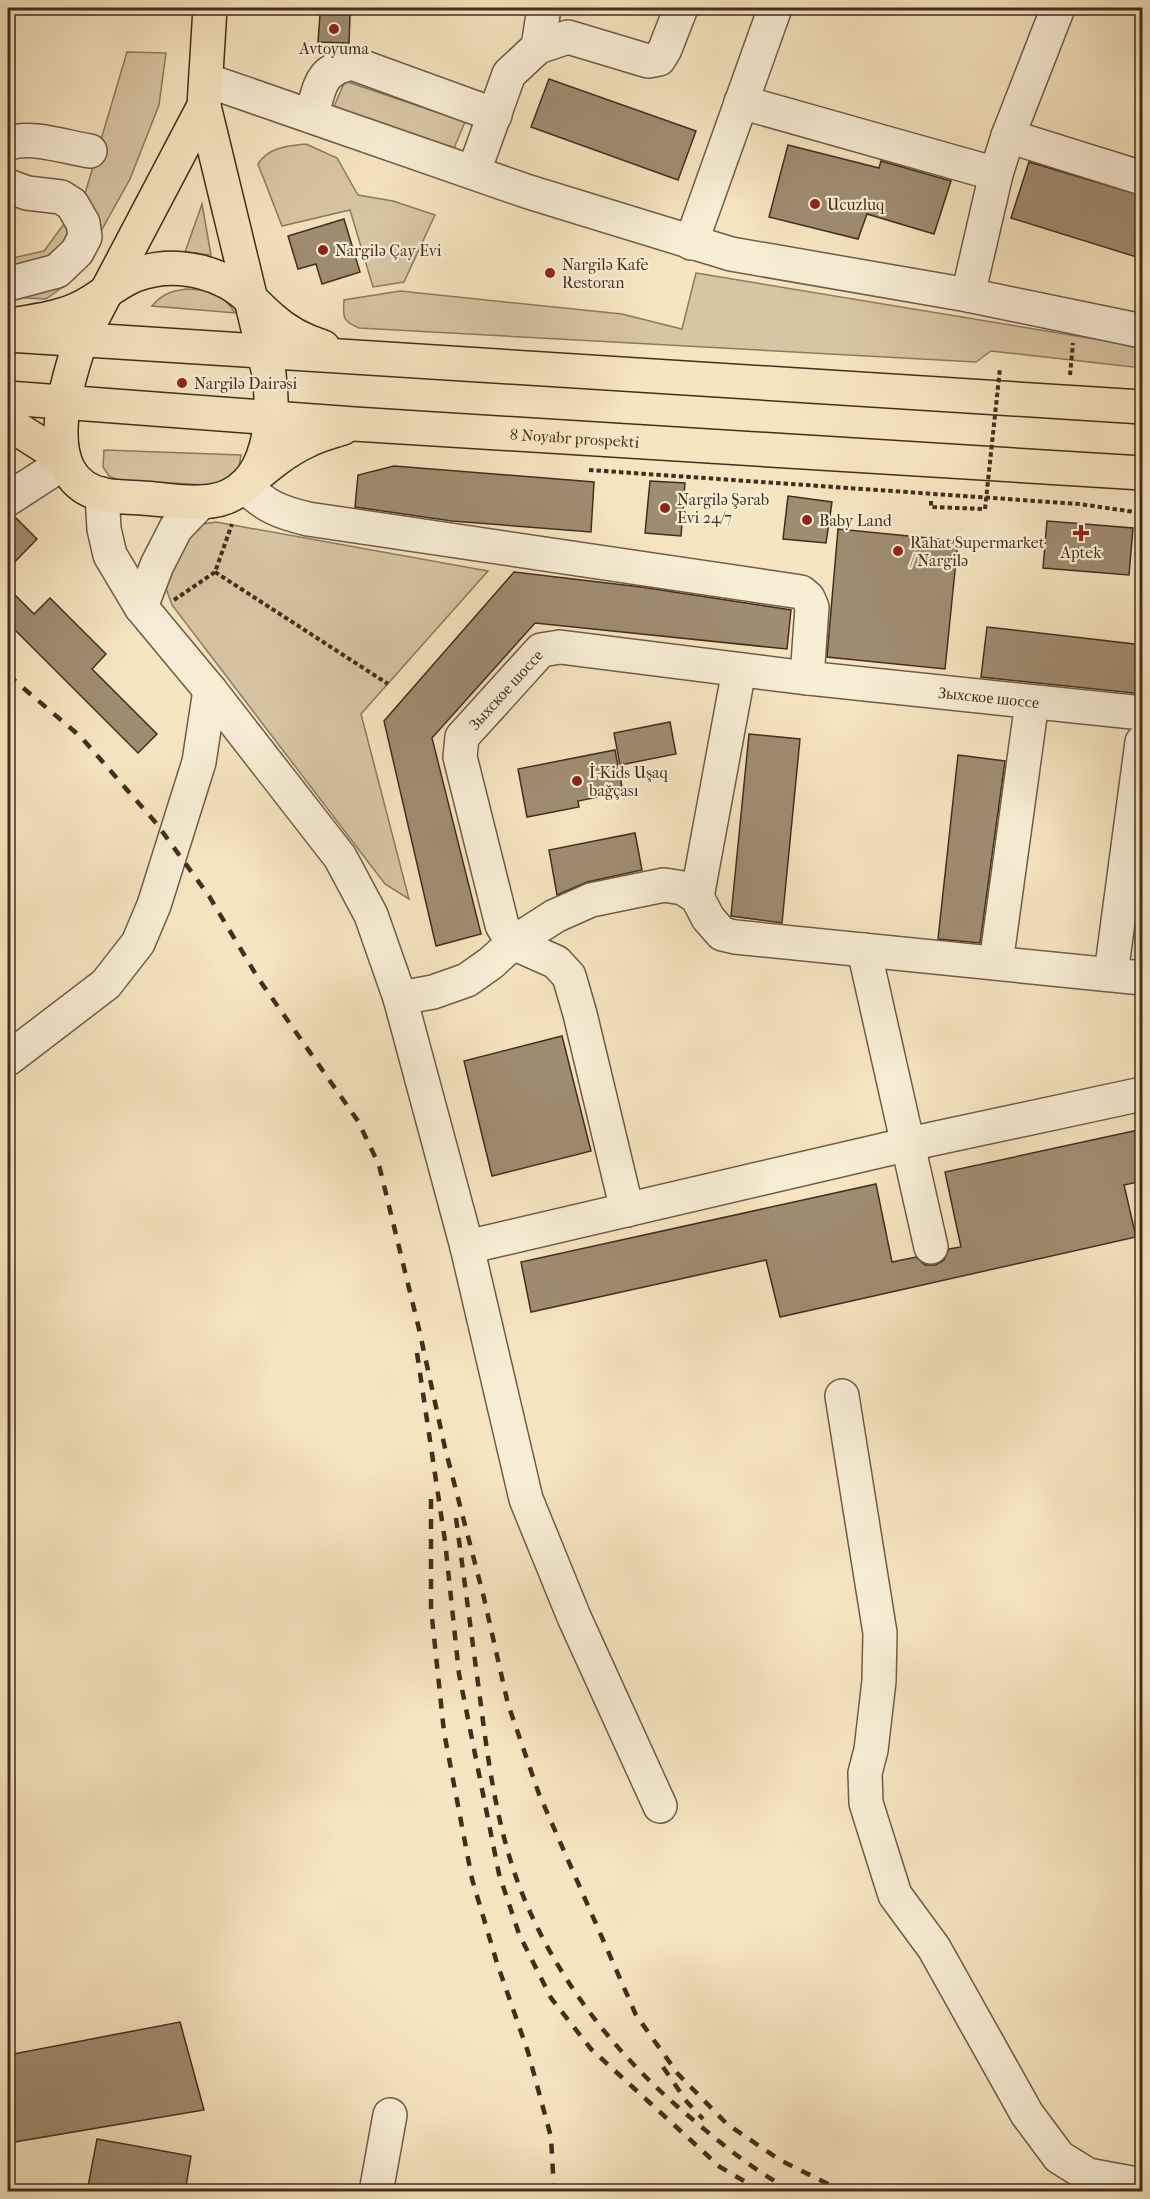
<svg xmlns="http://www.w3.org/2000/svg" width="1150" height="2199" font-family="'IM FELL French Canon',serif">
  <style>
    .green { fill: #d7c6a4; stroke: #8c7a60; stroke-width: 1.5 }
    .building { fill: #9f8d72; stroke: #422e1d; stroke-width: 1.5 }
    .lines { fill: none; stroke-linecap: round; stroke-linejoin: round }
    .minor-casing { stroke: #6f5c46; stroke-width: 36 }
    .major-casing { stroke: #422e1d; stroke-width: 36 }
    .highway-casing { stroke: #422e1d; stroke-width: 36 }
    .path { stroke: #422e1d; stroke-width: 4; stroke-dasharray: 4.5 3; stroke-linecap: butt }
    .minor { stroke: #f8eed6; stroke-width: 33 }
    .major { stroke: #f5e5c0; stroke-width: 33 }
    .highway { stroke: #f5e5c0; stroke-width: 33 }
    .rail { stroke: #422e1d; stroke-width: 4.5; stroke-dasharray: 10 10; stroke-linecap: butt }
    .path-bridge { stroke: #422e1d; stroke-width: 4; stroke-dasharray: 4.5 3; stroke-linecap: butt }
    .poi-dot { fill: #8f2418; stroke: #f8eed6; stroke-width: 2 }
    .labels { text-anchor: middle; stroke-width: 4.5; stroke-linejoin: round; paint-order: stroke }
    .poi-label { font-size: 16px; fill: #422e1d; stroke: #f8eed6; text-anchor: start }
    .street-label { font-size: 16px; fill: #422e1d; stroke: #f8eed6 }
  </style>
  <rect width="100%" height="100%" fill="#f5e5c0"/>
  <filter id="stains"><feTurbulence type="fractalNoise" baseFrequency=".00333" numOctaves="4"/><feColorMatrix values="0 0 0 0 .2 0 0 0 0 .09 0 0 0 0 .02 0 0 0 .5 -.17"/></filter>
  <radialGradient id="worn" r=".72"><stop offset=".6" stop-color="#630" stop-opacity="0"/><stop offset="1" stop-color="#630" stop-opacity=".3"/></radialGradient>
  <!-- green -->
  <g class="green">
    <polygon points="127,52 166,53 159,105 130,179 75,278 46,299 8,297 8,259 44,251 84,197"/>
    <polygon points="345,81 465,122 454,148 333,109"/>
    <path d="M306 144 337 158 358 195 393 201 435 215 404 282 373 287 350 210 282 226 258 164C269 147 287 146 306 144Z"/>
    <polygon points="202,204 211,255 185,252"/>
    <path d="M696 273 1113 342 1142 349V368L991 351 976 362 359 328C342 321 343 317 344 300L400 291 622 314 682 329Z"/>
    <path d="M186 289C209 290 223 293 235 313L152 306C162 294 171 291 186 289Z"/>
    <polygon points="104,450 241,455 238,473 223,486 118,480 109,476 103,467"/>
    <polygon points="216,522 488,571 361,714 409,899 385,884 172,605 164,583 196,525"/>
  </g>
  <!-- building -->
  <g class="building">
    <polygon points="320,14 350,15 349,43 318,42"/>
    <polygon points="549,79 696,131 678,180 531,127"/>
    <polygon points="788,145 879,168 881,161 951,181 934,234 867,214 858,239 769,217"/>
    <polygon points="1029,162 1143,196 1143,259 1011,218"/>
    <polygon points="344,219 360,272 322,284 316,264 298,269 288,236"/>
    <polygon points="394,466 594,482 591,532 452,521 355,507 358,475"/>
    <polygon points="650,481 685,483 681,536 645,533"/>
    <polygon points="788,496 832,502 826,543 783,539"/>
    <polygon points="14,516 37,539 8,569 8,517"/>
    <polygon points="1047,521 1133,528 1129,575 1043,568"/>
    <polygon points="838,529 958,541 945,669 827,657"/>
    <polygon points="514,572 641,587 791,610 787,649 535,623 432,738 481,934 436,946 384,721"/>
    <polygon points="8,588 34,614 50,598 106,654 92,669 157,734 138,753 8,623"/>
    <polygon points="987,627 1143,645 1143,694 981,677"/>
    <polygon points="670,722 676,754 620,765 614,733"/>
    <polygon points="749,734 800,739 782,923 731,916"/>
    <polygon points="615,750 623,792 578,801 579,807 527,817 518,769"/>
    <polygon points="958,755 1005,761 980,943 938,939"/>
    <polygon points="635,833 642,870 587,882 557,895 549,850"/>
    <polygon points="562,1036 591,1151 492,1176 464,1061"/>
    <polygon points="1143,1129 1143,1181 1124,1185 1136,1237 780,1317 766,1260 531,1312 521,1262 876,1184 892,1262 916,1257 925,1265 936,1265 944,1260 949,1249 961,1247 945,1172"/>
    <polygon points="180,2022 204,2110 8,2143 8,2055"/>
    <polygon points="97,2139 191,2156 185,2192 87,2192"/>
  </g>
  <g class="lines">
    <!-- minor casing -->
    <g class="minor-casing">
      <g id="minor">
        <polyline points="538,47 544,8"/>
        <polyline points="206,80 529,192 731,254 968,295 1142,331"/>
        <polyline points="741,102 996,174"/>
        <path d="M311 116C321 86 318 71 352 63L495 115"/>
        <polyline points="1008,136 1142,178"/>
        <path d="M8 144C28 134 68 148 90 151"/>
        <polyline points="474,171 509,74 538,47 568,37 648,61 659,59 665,49 681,8"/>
        <polyline points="8,186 27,193 61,197 72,204 83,223 85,237 77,252 57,271 8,284"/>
        <polyline points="691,243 775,8"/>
        <polyline points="968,295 996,174 1008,136 1058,8"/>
        <path d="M244 486C267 507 279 512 308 519L801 592 808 598 812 607 807 678"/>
        <polyline points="102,494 104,529 110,555 141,607 210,690 340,857 371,915 400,998 433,992 467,980 491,963 513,943 555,916 591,900 664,885 683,888 697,897 708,918 722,934 735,937 1142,978"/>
        <polyline points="8,499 65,462"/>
        <polyline points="141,607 157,565 176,528 200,503"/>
        <polyline points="697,897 739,670"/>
        <polyline points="864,950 931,1247"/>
        <polyline points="996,963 1032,702"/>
        <polyline points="1111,974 1142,742"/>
        <polyline points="400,998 467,1247 909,1144 1142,1094"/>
        <polyline points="8,1059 106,984 138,943 154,905 199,762 210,690"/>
        <path id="s1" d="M627 1210 580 1014 569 976 556 962 513 943 502 925 460 757 462 737 541 650 560 647 807 678 1142 713"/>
        <polyline points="467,1247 526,1499 574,1617 660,1806"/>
        <polyline points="842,1396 880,1633 879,1681 871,1750 865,1773 866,1803 895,1895 934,1948 1027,2114 1059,2157 1088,2175 1142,2185"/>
        <polyline points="376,2192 390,2115"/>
      </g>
    </g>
    <!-- major casing -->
    <g class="major-casing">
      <path id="major" d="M204 106 81 340C66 384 35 480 104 495 120 498 137 497 154 499 168 500 184 503 199 502 268 502 276 427 269 374L204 106 210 8"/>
    </g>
    <!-- highway casing -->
    <g class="highway-casing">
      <g id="highway">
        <path d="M18 324C39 320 60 318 80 308 99 299 115 283 135 275 165 264 197 267 225 281 243 289 256 305 271 318 286 332 304 341 323 347"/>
        <polyline points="8,335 1142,407"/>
        <path id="s2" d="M8 398 354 424 1142 473"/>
        <polyline points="8,423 44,446 65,462"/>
        <path d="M244 486C264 469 283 452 307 441 318 435 331 432 343 428"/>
      </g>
    </g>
    <!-- path -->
    <g class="path">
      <polyline points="1070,375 1073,343"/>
      <polyline points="589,470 1079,504 1142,513"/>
      <polyline points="931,501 931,507 985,509"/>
      <polyline points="215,572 388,684"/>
      <polyline points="174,600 215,572 232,524"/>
    </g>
    <!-- minor -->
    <use href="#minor" class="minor"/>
    <!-- major -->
    <use href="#major" class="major"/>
    <!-- highway -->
    <use href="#highway" class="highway"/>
    <!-- rail -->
    <g class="rail">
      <polyline points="8,675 81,737 156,823 209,896 258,978 358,1121 379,1165 419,1329 445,1448 484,1598 508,1704 539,1794 636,2015 678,2074 727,2124 780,2160 844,2192"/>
      <polyline points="417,1353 445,1541 459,1674 499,1874 519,1934 551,1998 591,2049 720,2167 763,2192"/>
      <polyline points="431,1499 431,1608 444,1732 472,1879 497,1963 528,2052 551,2137 554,2192"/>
      <path d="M456 1518C464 1578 472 1638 480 1698 488 1761 497 1828 520 1888 554 1976 614 2053 685 2113 718 2141 756 2173 795 2192"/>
      <polyline points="663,2067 687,2102 703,2119"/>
    </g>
    <!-- path-bridge -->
    <polyline class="path-bridge" points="985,509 1000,368"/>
  </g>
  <!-- markers -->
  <g class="poi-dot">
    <circle cx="334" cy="29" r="6"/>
    <circle cx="815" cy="204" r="6"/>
    <circle cx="323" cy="250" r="6"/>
    <circle cx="550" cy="273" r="6"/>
    <circle cx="182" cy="383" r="6"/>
    <circle cx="665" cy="508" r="6"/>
    <circle cx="807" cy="520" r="6"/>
    <path d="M1078 524h6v6h6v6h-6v6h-6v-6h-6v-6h6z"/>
    <circle cx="898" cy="551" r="6"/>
    <circle cx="577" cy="781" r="6"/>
  </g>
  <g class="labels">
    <!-- poi labels -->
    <g class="poi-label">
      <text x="334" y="54" text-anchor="middle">Avtoyuma</text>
      <text x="827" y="210">Ucuzluq</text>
      <text x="335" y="256">Nargilə Çay Evi</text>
      <text x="562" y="270">Nargilə Kafe<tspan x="562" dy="18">Restoran</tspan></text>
      <text x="194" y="389">Nargilə Dairəsi</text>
      <text x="677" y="505">Nargilə Şərab<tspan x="677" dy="18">Evi 24/7</tspan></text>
      <text x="819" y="526">Baby Land</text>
      <text x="910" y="548">Rahat Supermarket<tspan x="910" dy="18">/ Nargilə</tspan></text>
      <text x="1081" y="558" text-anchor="middle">Aptek</text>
      <text x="589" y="778">İ-Kids Uşaq<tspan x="589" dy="18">bağçası</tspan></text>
    </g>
    <!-- street labels -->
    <g class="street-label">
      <text dy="6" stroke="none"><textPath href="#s2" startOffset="568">8 Noyabr prospekti</textPath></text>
      <text dy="6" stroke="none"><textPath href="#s1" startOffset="586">Зыхское шоссе</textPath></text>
      <text dy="6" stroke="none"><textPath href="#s1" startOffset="1090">Зыхское шоссе</textPath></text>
    </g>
  </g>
  <!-- margin -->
  <rect width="1150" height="2199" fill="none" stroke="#f5e5c0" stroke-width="30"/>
  <rect x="9" y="9" width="1132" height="2181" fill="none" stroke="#422e1d" stroke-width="3"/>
  <rect x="15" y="15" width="1120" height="2169" fill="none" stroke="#422e1d" stroke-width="1.5"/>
  <rect width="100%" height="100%" filter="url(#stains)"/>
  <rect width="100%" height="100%" fill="url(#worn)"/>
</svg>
